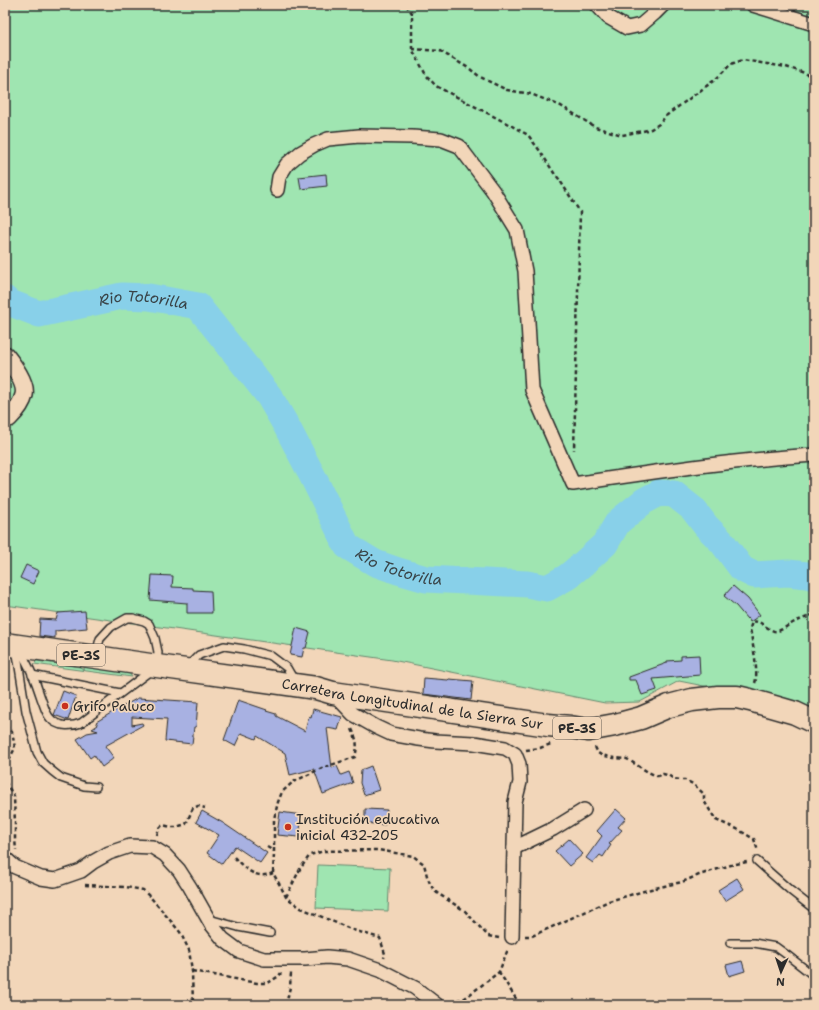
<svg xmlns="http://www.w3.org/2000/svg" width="819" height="1010" font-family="'Shantell Sans',sans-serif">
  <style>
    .green { fill: #9fe5b1; stroke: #65886e }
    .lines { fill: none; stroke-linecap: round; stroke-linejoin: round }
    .river { stroke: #88d0e9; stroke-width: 27 }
    .building { fill: #a8b1e2; stroke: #2b2b2b }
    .service-casing { stroke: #2b2b2b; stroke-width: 10 }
    .minor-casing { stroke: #2b2b2b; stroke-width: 16 }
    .tertiary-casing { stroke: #2b2b2b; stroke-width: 20 }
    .trunk-casing { stroke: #2b2b2b; stroke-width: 25 }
    .path { stroke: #2b2b2b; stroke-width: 2.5; stroke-dasharray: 4 3; stroke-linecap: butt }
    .service { stroke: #f2d6b9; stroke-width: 7 }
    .minor { stroke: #f2d6b9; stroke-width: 13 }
    .tertiary { stroke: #f2d6b9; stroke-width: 17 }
    .trunk { stroke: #f2d6b9; stroke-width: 22 }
    .poi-dot { fill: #c8321e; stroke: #f2d6b9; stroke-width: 1.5 }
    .labels { text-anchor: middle; stroke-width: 3.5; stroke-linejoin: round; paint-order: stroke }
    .shield { fill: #f2d6b9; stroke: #675e56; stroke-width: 1 }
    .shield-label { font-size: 13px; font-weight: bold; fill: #2b2b2b }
    .street-label { font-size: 14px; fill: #2b2b2b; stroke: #f2d6b9 }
    .poi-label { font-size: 14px; fill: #2b2b2b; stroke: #f2d6b9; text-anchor: start }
    .water-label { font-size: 15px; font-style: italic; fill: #394448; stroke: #f2d6b9 }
  </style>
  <rect width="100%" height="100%" fill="#f2d6b9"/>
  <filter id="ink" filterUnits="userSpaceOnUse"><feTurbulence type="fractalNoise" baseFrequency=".025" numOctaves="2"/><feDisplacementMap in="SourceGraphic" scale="8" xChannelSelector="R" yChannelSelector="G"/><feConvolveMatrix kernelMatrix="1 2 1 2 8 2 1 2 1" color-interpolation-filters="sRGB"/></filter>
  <g filter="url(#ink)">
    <!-- green -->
    <g class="green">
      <polygon points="5,5 814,5 814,708 679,681 640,702 605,703 392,660 5,605"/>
      <polygon points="37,661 81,667 83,670 85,667 129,673 132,677 34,664"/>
      <polygon points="318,865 390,868 388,911 316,908"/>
    </g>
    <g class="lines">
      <!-- river -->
      <path class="river" id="s1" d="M5 299 8 302 39 314 122 296 149 297 198 306 269 396 287 427 313 477 347 546 375 563 398 571 426 579 527 584 547 588 567 577 585 562 605 544 618 522 644 501 659 493 674 494 693 509 706 526 722 542 742 569 754 575 788 573 807 575 814 577"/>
    </g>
    <!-- building -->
    <g class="building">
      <polygon points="326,174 327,186 301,189 299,177"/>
      <polygon points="26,565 39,571 33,584 20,578"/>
      <polygon points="152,575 173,576 172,587 193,588 193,590 211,591 212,613 187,613 187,603 150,600"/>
      <polygon points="733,586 748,599 760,615 750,622 748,618 747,619 736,606 724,596"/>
      <polygon points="85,611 87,628 55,631 55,638 39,636 40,619 56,620 58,613"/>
      <polygon points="296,628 310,632 306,648 304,648 302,657 290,655"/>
      <polygon points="699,655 700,675 653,679 657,690 642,695 636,680 629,680 629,677 667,663 667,661 681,660 681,656"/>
      <polygon points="424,678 448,680 449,679 473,681 471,700 423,694"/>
      <polygon points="63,691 76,696 68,720 54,715"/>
      <polygon points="138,698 198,702 196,727 194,727 192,744 165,741 167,719 132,717 132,725 142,723 143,725 105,746 114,758 102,767 94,755 90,758 77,739 87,733 98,731 92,729 98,725 96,722 111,713"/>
      <polygon points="238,700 267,710 266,711 276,714 276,716 305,731 309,716 311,717 313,709 342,717 338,730 327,728 332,768 337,766 341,775 349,772 353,783 323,794 314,769 290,775 285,753 257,736 256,739 241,733 235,746 224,740 234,712"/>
      <polygon points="371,766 379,790 364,795 360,783 361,770"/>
      <polygon points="365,809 387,810 385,825 365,823"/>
      <polygon points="616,809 626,818 618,827 622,830 609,844 611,845 603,857 600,855 593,863 586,858 602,836 597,831"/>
      <polygon points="202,811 223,823 267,853 260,863 235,846 222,864 207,853 219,835 196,822"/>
      <polygon points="280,812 302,815 299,837 277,835"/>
      <polygon points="569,839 583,854 569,866 555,851"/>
      <polygon points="737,878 744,889 725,901 718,890"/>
      <polygon points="742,961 745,971 729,976 726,965"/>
    </g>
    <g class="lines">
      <!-- service casing -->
      <g class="service-casing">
        <g id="service">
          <polyline points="16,648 26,711 37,752 43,763 52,771 61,778 84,786 96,787"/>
          <path d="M19 650C29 664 36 682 41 698 44 705 45 712 50 718 57 727 71 727 81 723L157 666 158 652 155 638 149 624 144 621 133 618H127L111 627 100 639 96 654"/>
          <polyline points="187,667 199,655 224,646 244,649 271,656 287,668 294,680"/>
          <polyline points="32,675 120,693"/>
          <polyline points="757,861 791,891 814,909"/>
          <polyline points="209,919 238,927 270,933"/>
          <polyline points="730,943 754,943 776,947 787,955 814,976"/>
        </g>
      </g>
      <!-- minor casing -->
      <g class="minor-casing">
        <g id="minor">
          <polyline points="597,5 608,17 627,28 641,25 655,13 663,5"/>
          <polyline points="753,5 814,24"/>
          <path d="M277 190 279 177 287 164 300 153 314 145 328 139 359 136 412 137 441 139 459 146 493 191 517 230 525 271 532 390 573 484C653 472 733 460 814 455"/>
          <polyline points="333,693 353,714 376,727 391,734 419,739 435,741 474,743 505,748 515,754 519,764 520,782 515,802 512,937"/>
          <polyline points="514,848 553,829 584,810"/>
          <polyline points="5,858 15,867 41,878 55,880 81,871 93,862 109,853 130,846 152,847 165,855 179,870 190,887 211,924 223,939 239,951 264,959 305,959 327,957 348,959 380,970 415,988 437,1005"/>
        </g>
      </g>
      <!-- tertiary casing -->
      <g class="tertiary-casing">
        <path id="tertiary" d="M5 355C12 364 27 383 24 395 22 404 15 412 9 418L5 419"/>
      </g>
      <!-- trunk casing -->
      <g class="trunk-casing">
        <g id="trunk">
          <path id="s2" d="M5 644 96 657 157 666 316 688 333 693 548 725 570 727 588 730 615 725 641 718 669 706 692 700 718 697H737L750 700 795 713 814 722"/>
        </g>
      </g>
      <!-- path -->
      <g class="path">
        <polyline points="406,5 412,13 412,49 426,75 436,86 512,126 528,135 540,151 554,173 559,179 580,212 574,450"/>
        <polyline points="412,49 440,51 470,69 480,77 507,90 531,94 561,106 595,127 622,135 643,131 651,129 659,124 667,115 716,79 731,64 743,60 786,67 805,73 814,78"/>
        <path d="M755 683C759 672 752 642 750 628L752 622C760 619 766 629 774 631 780 632 785 627 791 624 798 620 806 618 814 614"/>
        <polyline points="5,726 12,732 15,748 9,760 5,764"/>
        <path d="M352 729C357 740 358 746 355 757L322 768 293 782 282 792 278 802 274 819V854L273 873 282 889 286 897 301 908 353 930 380 938 385 954 384 958"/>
        <polyline points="595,747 598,753 601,755 614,758 627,759 648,772 657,776 663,774 668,775 674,779 680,780 685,780 693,784 704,794 704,801 716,820 737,829 754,839 758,851"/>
        <polyline points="526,750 540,748 551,744"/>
        <polyline points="5,782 14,796 15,824 15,839 16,850"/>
        <path d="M157 835C162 819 164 828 176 827 179 826 183 825 186 824L193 808 198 806 205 808"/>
        <polyline points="267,847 274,851"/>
        <path d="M234 857C245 869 256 880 273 873"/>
        <polyline points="85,885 126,887 143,890 152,899 180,932 189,950 192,971 193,1005"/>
        <polyline points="286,897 300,869 310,855 324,851 378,850 413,856 424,864 427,876 431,886 437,893 465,911 488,936 499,938"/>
        <polyline points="525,936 532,936 609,901 651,889 682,882 699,875 731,865 747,862"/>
        <polyline points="192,971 257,983 268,983 279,976 281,973"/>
        <polyline points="499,972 520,1005"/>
        <polyline points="450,1002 465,998 499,972 508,949"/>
        <polyline points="286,1005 290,987 291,973"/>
      </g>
      <!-- service -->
      <use href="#service" class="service"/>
      <!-- minor -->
      <use href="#minor" class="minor"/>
      <!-- tertiary -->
      <use href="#tertiary" class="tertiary"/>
      <!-- trunk -->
      <use href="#trunk" class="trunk"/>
    </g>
  </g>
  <!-- markers -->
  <g class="poi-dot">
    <circle cx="65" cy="706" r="4"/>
    <circle cx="288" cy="827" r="4"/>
  </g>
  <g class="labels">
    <!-- shield labels -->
    <g class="shield">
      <rect x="57" y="644" width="48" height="22" rx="3"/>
      <rect x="553" y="717" width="48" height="22" rx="3"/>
    </g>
    <g class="shield-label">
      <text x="81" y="660">PE-3S</text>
      <text x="577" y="733">PE-3S</text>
    </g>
    <!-- street labels -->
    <g class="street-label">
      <text dy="5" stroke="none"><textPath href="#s2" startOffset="412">Carretera Longitudinal de la Sierra Sur</textPath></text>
    </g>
    <!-- poi labels -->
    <g class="poi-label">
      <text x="73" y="711">Grifo Paluco</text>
      <text x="296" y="824">Institución educativa<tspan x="296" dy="16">inicial 432-205</tspan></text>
    </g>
    <!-- water labels -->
    <g class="water-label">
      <text dy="5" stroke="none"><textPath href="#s1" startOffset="144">Rio Totorilla</textPath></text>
      <text dy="5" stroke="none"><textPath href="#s1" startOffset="540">Rio Totorilla</textPath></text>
    </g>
  </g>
  <!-- margin -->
  <rect width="819" height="1010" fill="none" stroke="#f2d6b9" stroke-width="20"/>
  <rect x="10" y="10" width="799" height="990" fill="none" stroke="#2b2b2b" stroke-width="1.5" filter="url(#ink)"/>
  <!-- north arrow -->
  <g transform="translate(781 972) rotate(183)" stroke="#f2d6b9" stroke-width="3" paint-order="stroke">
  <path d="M0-3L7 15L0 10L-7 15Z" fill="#2b2b2b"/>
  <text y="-6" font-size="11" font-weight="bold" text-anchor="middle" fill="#2b2b2b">N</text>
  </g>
</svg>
